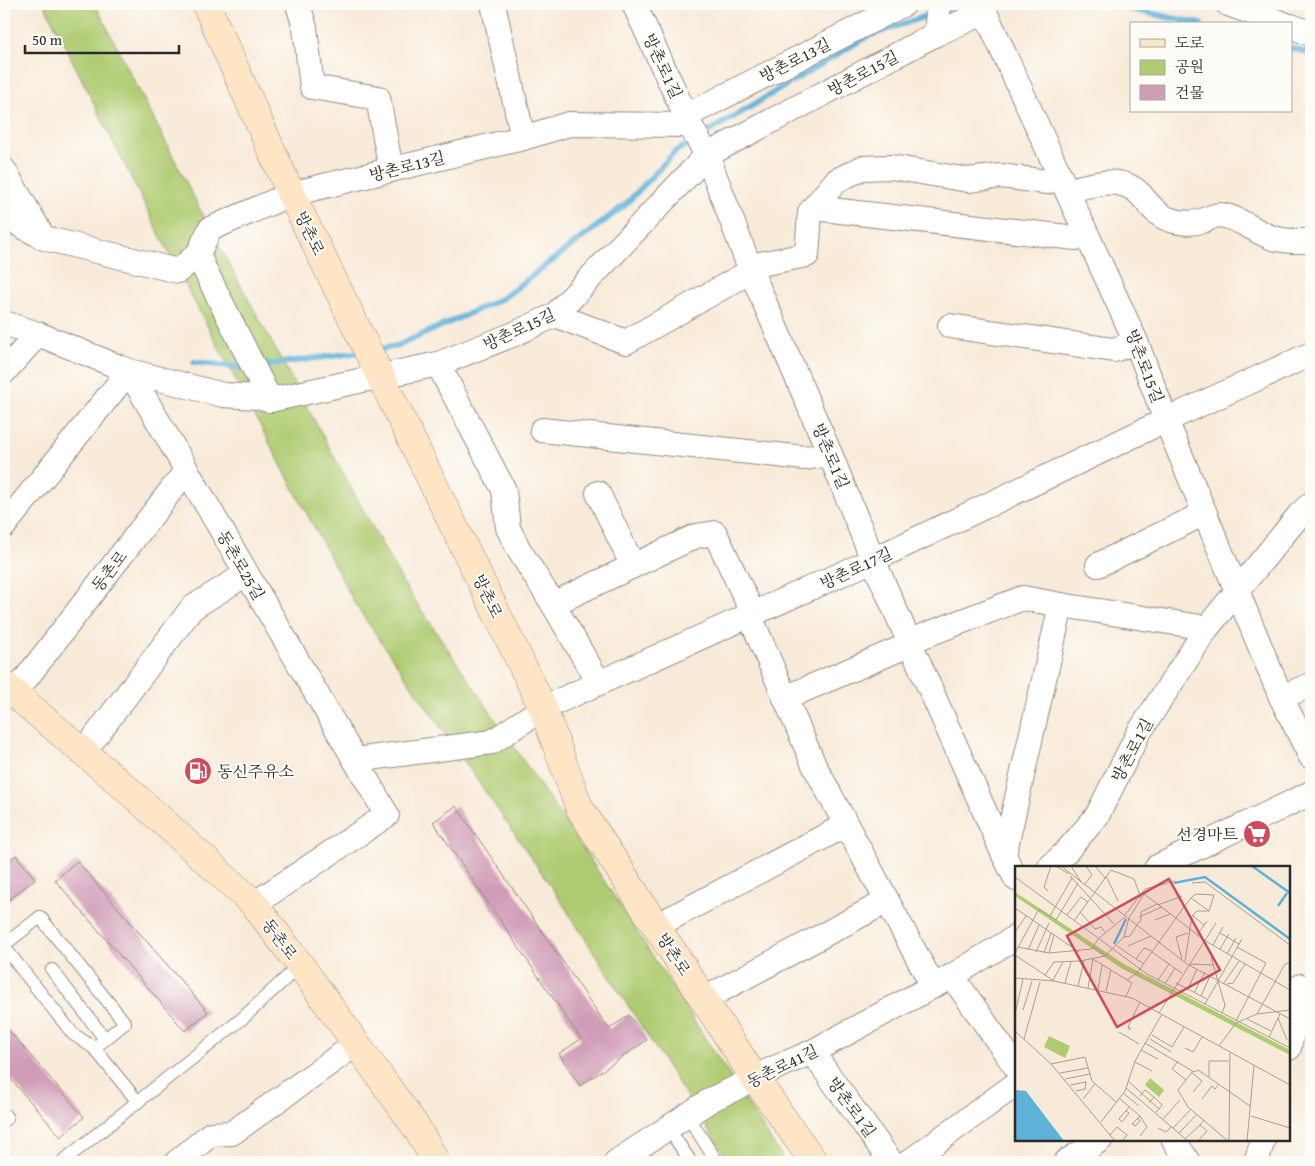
<svg xmlns="http://www.w3.org/2000/svg" width="1315" height="1166" font-family="'Gentium Book Plus','Noto Serif KR',serif">
  <style>
    .green { fill: #b0cc72; stroke: #6e7c4e }
    .lines { fill: none; stroke-linecap: round; stroke-linejoin: round }
    .stream { stroke: #5eb2da; stroke-width: 6 }
    .building { fill: #d09db7 }
    .lane-casing { stroke: #928a82; stroke-width: 14 }
    .street-casing { stroke: #928a82; stroke-width: 26 }
    .secondary-casing { stroke: #928a82; stroke-width: 29 }
    .lane { stroke: #fff; stroke-width: 12 }
    .street { stroke: #fff; stroke-width: 24 }
    .secondary { stroke: #fde5c5; stroke-width: 28 }
    .labels { text-anchor: middle; stroke-width: 4; stroke-linejoin: round; paint-order: stroke }
    .street-label { font-size: 16px; fill: #2b2b2b; stroke: #fdfcf7 }
    .poi-label { font-size: 16px; fill: #2b2b2b; stroke: #fdfcf7; text-anchor: start }
    .inset-river { fill: none; stroke: #5eb2da; stroke-width: 2.5 }
    .inset-road { fill: none; stroke: #a69e93; stroke-width: 1 }
    .view { fill: #d1495b; fill-opacity: 0.15; stroke: #d1495b; stroke-width: 2.5 }
    .inset-edge { fill: none; stroke: #2b2b2b; stroke-width: 2.5 }
  </style>
  <rect width="100%" height="100%" fill="#fdfcf7"/>
  <filter id="ink" filterUnits="userSpaceOnUse"><feTurbulence type="fractalNoise" baseFrequency=".02" numOctaves="2"/><feDisplacementMap in="SourceGraphic" scale="10" xChannelSelector="R" yChannelSelector="G"/><feConvolveMatrix kernelMatrix="1 2 1 2 8 2 1 2 1" color-interpolation-filters="sRGB"/></filter>
  <filter id="wash" filterUnits="userSpaceOnUse"><feTurbulence type="fractalNoise" baseFrequency=".0096" numOctaves="4" result="noise"/><feDisplacementMap in="SourceGraphic" scale="20" xChannelSelector="R" yChannelSelector="G"/><feGaussianBlur stdDeviation="1.12" result="paint"/><feColorMatrix in="noise" values="0 0 0 0 0 0 0 0 0 0 0 0 0 0 0 0 0 1.4 0 .05"/><feComposite in="paint" operator="in"/></filter>
  <g filter="url(#wash)">
    <rect width="100%" height="100%" fill="#f8ead8"/>
    <!-- green -->
    <polygon class="green" points="44,4 95,4 210,229 403,583 590,859 785,1162 729,1162 555,892 355,604 178,271"/>
    <g class="lines">
      <!-- stream -->
      <g class="stream">
        <polyline points="1106,4 1201,24"/>
        <polyline points="944,10 967,4"/>
        <polyline points="1291,48 1311,54"/>
        <polyline points="376,350 397,346 503,298 625,205 675,152 868,36 932,14"/>
        <polyline points="194,362 243,368 249,368"/>
        <polyline points="259,366 361,352"/>
      </g>
    </g>
    <g id="blocks">
      <!-- building -->
      <g class="building">
        <polygon points="456,806 609,1029 629,1015 647,1040 580,1086 559,1054 581,1039 433,822"/>
        <polygon points="16,855 35,879 4,904 4,865"/>
        <polygon points="77,861 208,1012 185,1031 55,880"/>
        <polygon points="4,1025 84,1117 61,1137 4,1071"/>
      </g>
    </g>
  </g>
  <g filter="url(#ink)">
    <use href="#blocks" fill-opacity="0" stroke="#928a82" stroke-width="1"/>
    <g class="lines">
      <!-- lane casing -->
      <g class="lane-casing">
        <g id="lane">
          <polyline points="4,945 40,917 125,1023 94,1048"/>
          <polyline points="4,947 73,1034 94,1048 138,1102"/>
          <polyline points="52,970 105,1039"/>
          <polyline points="4,1114 7,1118 4,1120"/>
          <polyline points="687,1115 717,1162"/>
          <polyline points="668,1128 689,1159 684,1162"/>
          <polyline points="62,1162 244,1017 300,965"/>
        </g>
      </g>
      <!-- street casing -->
      <g class="street-casing">
        <g id="street">
          <polyline points="298,4 305,28 312,87 378,98 391,170"/>
          <polyline points="493,4 523,138"/>
          <polyline points="634,4 690,125 707,155 751,271 830,454 873,560 1004,855 1016,879"/>
          <polyline points="1228,4 1284,24"/>
          <polyline points="1291,26 1311,34"/>
          <polyline points="936,34 939,4"/>
          <polyline points="686,116 904,4"/>
          <polyline points="4,170 43,237"/>
          <path d="M1067 191C1090 185 1120 174 1140 194 1148 203 1156 215 1168 219 1179 223 1190 224 1202 221 1208 219 1214 215 1220 215 1239 217 1255 232 1273 238 1286 242 1298 241 1311 241"/>
          <polyline points="814,208 1076,238 1087,235"/>
          <polyline points="4,216 44,238 178,271 198,254 210,229 291,194 523,138 569,124 690,125"/>
          <polyline points="198,254 204,268 270,400"/>
          <polyline points="749,266 807,255 810,212 836,181 862,168 891,167 968,180 1001,176 1047,182 1060,177"/>
          <polyline points="555,315 626,342 751,271"/>
          <polyline points="4,323 38,334 129,371 223,395 258,397 270,400 438,364 512,335 555,315 707,155 936,34 985,12 1136,342 1166,420 1311,354"/>
          <polyline points="950,326 1114,350 1136,342"/>
          <polyline points="438,364 504,490 508,528 519,550 553,604"/>
          <polyline points="4,372 38,334"/>
          <polyline points="542,430 805,458 830,454"/>
          <polyline points="598,493 633,566"/>
          <polyline points="4,526 129,371 387,815 254,904"/>
          <polyline points="1098,565 1205,513"/>
          <polyline points="750,616 814,765 933,986"/>
          <polyline points="910,641 1023,598 1061,605"/>
          <polyline points="599,683 553,604 696,536 715,533 753,614"/>
          <polyline points="14,694 186,471"/>
          <polyline points="1281,697 1311,685"/>
          <polyline points="785,698 911,644"/>
          <polyline points="83,753 192,608 246,574"/>
          <polyline points="355,760 492,742 543,708 873,560 1166,420 1281,697 1311,757"/>
          <polyline points="1004,855 1061,605 1207,628"/>
          <polyline points="1050,867 1065,853 1097,816 1138,734 1207,628 1300,514 1311,504"/>
          <polyline points="1157,867 1311,793"/>
          <polyline points="656,926 846,825"/>
          <polyline points="952,976 1016,1067"/>
          <polyline points="704,999 887,901"/>
          <polyline points="1289,1048 1301,986"/>
          <polyline points="812,1052 891,1162"/>
          <polyline points="1174,1140 1188,1162"/>
          <polyline points="177,1162 211,1134 232,1133 356,1044"/>
          <polyline points="616,1162 712,1099 736,1088 754,1077 812,1052 952,976 1016,937"/>
          <polyline points="909,1162 1016,1084"/>
          <polyline points="1066,1162 1100,1140"/>
          <polyline points="1256,1162 1263,1140"/>
        </g>
      </g>
      <!-- secondary casing -->
      <g class="secondary-casing">
        <g id="secondary">
          <polyline points="206,4 291,194 543,708 579,807 754,1077 814,1162"/>
          <polyline points="4,685 127,789 254,904 300,965 418,1130 436,1162"/>
        </g>
      </g>
      <!-- lane -->
      <use href="#lane" class="lane"/>
      <!-- street -->
      <use href="#street" class="street"/>
      <!-- secondary -->
      <use href="#secondary" class="secondary"/>
    </g>
  </g>
  <!-- icons -->
  <defs>
    <g id="fuel-disc" transform="scale(1.4375)"><circle r="9.5" fill="#d1495b" stroke="#fdfcf7"/><path d="M-5.5-6h7V0h2V4h1.3V-2.5L3-4.5l.8-.8L6-3V5H2.5V1h-1V6h-7ZM-4.2-4.7v3.2H.2V-4.7Z" fill="#fff"/></g>
    <g id="supermarket-disc" transform="scale(1.4375)"><circle r="9.5" fill="#d1495b" stroke="#fdfcf7"/><path d="M-6-5.5h2.5l.6 2H6L4.5 2H-2.5L-4.4-4H-6ZM-1.5 3.2a1.3 1.3 0 1 0 .1 0ZM3 3.2a1.3 1.3 0 1 0 .1 0Z" fill="#fff"/></g>
  </defs>
  <g fill-rule="evenodd">
    <use href="#fuel-disc" x="198" y="771"/>
    <use href="#supermarket-disc" x="1257" y="834"/>
  </g>
  <g class="labels">
    <!-- street labels -->
    <g class="street-label">
      <text transform="translate(795 60) rotate(-27)" y="6">방촌로13길</text>
      <text transform="translate(663 66) rotate(65)" y="6">방촌로1길</text>
      <text transform="translate(863 73) rotate(-28)" y="6">방촌로15길</text>
      <text transform="translate(407 166) rotate(-14)" y="6">방촌로13길</text>
      <text transform="translate(310 233) rotate(64)" y="6">방촌로</text>
      <text transform="translate(519 329) rotate(-25)" y="6">방촌로15길</text>
      <text transform="translate(1145 366) rotate(69)" y="6">방촌로15길</text>
      <text transform="translate(831 456) rotate(67)" y="6">방촌로1길</text>
      <text transform="translate(241 565) rotate(60)" y="6">동촌로25길</text>
      <text transform="translate(856 568) rotate(-25)" y="6">방촌로17길</text>
      <text transform="translate(109 571) rotate(-52)" y="6">동촌로</text>
      <text transform="translate(488 596) rotate(64)" y="6">방촌로</text>
      <text transform="translate(1132 750) rotate(-62)" y="6">방촌로1길</text>
      <text transform="translate(280 939) rotate(53)" y="6">동촌로</text>
      <text transform="translate(674 954) rotate(57)" y="6">방촌로</text>
      <text transform="translate(782 1066) rotate(-26)" y="6">동촌로41길</text>
      <text transform="translate(852 1107) rotate(54)" y="6">방촌로1길</text>
    </g>
    <!-- poi labels -->
    <g class="poi-label">
      <text x="217" y="777">동신주유소</text>
      <text x="1238" y="840" text-anchor="end">선경마트</text>
    </g>
  </g>
  <!-- overview -->
  <g transform="translate(1015 866)">
    <rect width="275" height="275" fill="#f8ead8"/>
    <path d="M0 26 109 98 275 184V189L106 102 0 30ZM34 170 55 180 50 192 29 181ZM135 212 149 224 144 231 130 219Z" fill="#b0cc72"/>
    <path d="M0 224 11 225 49 275H0Z" fill="#5eb2da"/>
    <path class="inset-river" d="M237 0 275 27M159 17 190 11 275 73M263 40 272 27M99 78 111 53"/>
    <path class="inset-road" d="M41 0 54 8M46 0 172 98 275 153M56 0 66 16M80 0 90 12M55 10 99 58M91 10 103 35M0 11 132 108 275 182M177 17 190 16 275 79M70 18 77 9 71 0M33 25 29 21 36 0M143 39 167 30M0 42 64 86M65 46 80 63 86 61 90 66M52 49 66 31 73 36M110 49 130 23 160 15M177 49 189 59M35 50 57 12M124 51 147 41M140 54 155 48M59 55 96 4 119 13 126 32M122 58 126 55V46L142 38M0 66 11 50M205 67 224 78M182 69 192 55M109 71 115 70 122 59M198 79 208 61M102 80 121 93M113 80 136 70M3 81 34 87 77 83 83 73 111 50M78 81 90 90M205 83 214 68M13 84 24 59M21 86 34 57M137 86 167 107M0 87 24 43 41 54 63 17M29 87 36 67M34 87 39 69M212 88 221 72M0 89 39 115 117 132 275 219M196 91 210 139 207 147M167 93 161 71 173 67M170 95 177 50 182 45H194M128 97 121 93 129 82 137 85M175 98 199 99M30 109 39 96 65 95 90 90 109 71 114 52 129 28 161 52 175 33 178 30 181 28 199 29 194 45 176 32M0 112 39 115M38 114 48 96M112 114 122 107 161 52 189 74 275 124M143 114 154 98M50 117 56 96M161 117 192 133M209 117 224 95M150 118 160 102M212 118 218 117 230 98M63 120 69 95M73 122 78 93 117 117 111 130M173 123 182 103M83 124 87 99M91 125 96 104M179 127 190 106M186 130 195 110M190 138 227 73M8 144 17 115M144 147 201 57M0 148 8 113M242 148 270 98 274 97M263 152 272 174M232 153 256 165M221 155 251 97 222 81M113 161 115 164V162L113 161 125 136M0 165 36 198 100 275M104 166 124 178M137 169 157 181 169 161M254 171 265 148M9 173 25 116M135 173 156 186M130 177 179 206 183 204 235 240M204 180 221 157 242 148 275 144M170 182 178 186 187 171M126 184 143 193M163 195 157 203 171 214M120 196 137 205M36 198 70 191 77 215 101 236M178 205 163 224 173 241 213 275M45 207 73 202M177 207 187 215 178 226M194 211V195H214M50 213 75 208M113 215 144 243 141 246M55 219 71 216 70 223 61 225M111 222 173 275M108 227 124 240M125 230 130 224 139 231M104 232 125 250 117 258 120 260 125 255 123 252M68 233 80 218M187 233 197 220 200 223 203 219M134 237 139 231 147 239 144 243M111 245 114 247 107 256 104 253 114 241M236 250 275 262M148 253 165 234M86 256 110 225 120 195 147 148M143 262 151 266 157 260M158 262 176 243M164 267 182 248M95 269 102 261 112 269 107 275M125 270 132 261 125 250M170 273 185 259M183 275 192 265 185 259 189 254M214 275 215 187M232 275 239 200"/>
    <path class="view" d="M154 13 205 104 102 161 52 70Z"/>
    <rect width="275" height="275" class="inset-edge"/>
  </g>
  <!-- margin -->
  <rect width="1315" height="1166" fill="none" stroke="#fdfcf7" stroke-width="20"/>
  <!-- legend -->
  <rect x="1130" y="22" width="162" height="90" fill="#fdfcf7" stroke="#a9a8a5"/>
  <rect x="1140" y="39" width="25" height="8" fill="#fde5c5" stroke="#a9a8a5"/>
  <text x="1175" y="48" font-size="15" fill="#2b2b2b">도로</text>
  <rect x="1140" y="60" width="25" height="15" fill="#b0cc72" stroke="#a9a8a5"/>
  <text x="1175" y="72" font-size="15" fill="#2b2b2b">공원</text>
  <rect x="1140" y="85" width="25" height="15" fill="#d09db7" stroke="#a9a8a5"/>
  <text x="1175" y="98" font-size="15" fill="#2b2b2b">건물</text>
  <!-- scale -->
  <path d="M25 45v8h154v-8" fill="none" stroke="#2b2b2b" stroke-width="2.5"/>
  <text x="32" y="45" font-size="15" fill="#2b2b2b" stroke="#fdfcf7" stroke-width="4" paint-order="stroke">50 m</text>
</svg>
